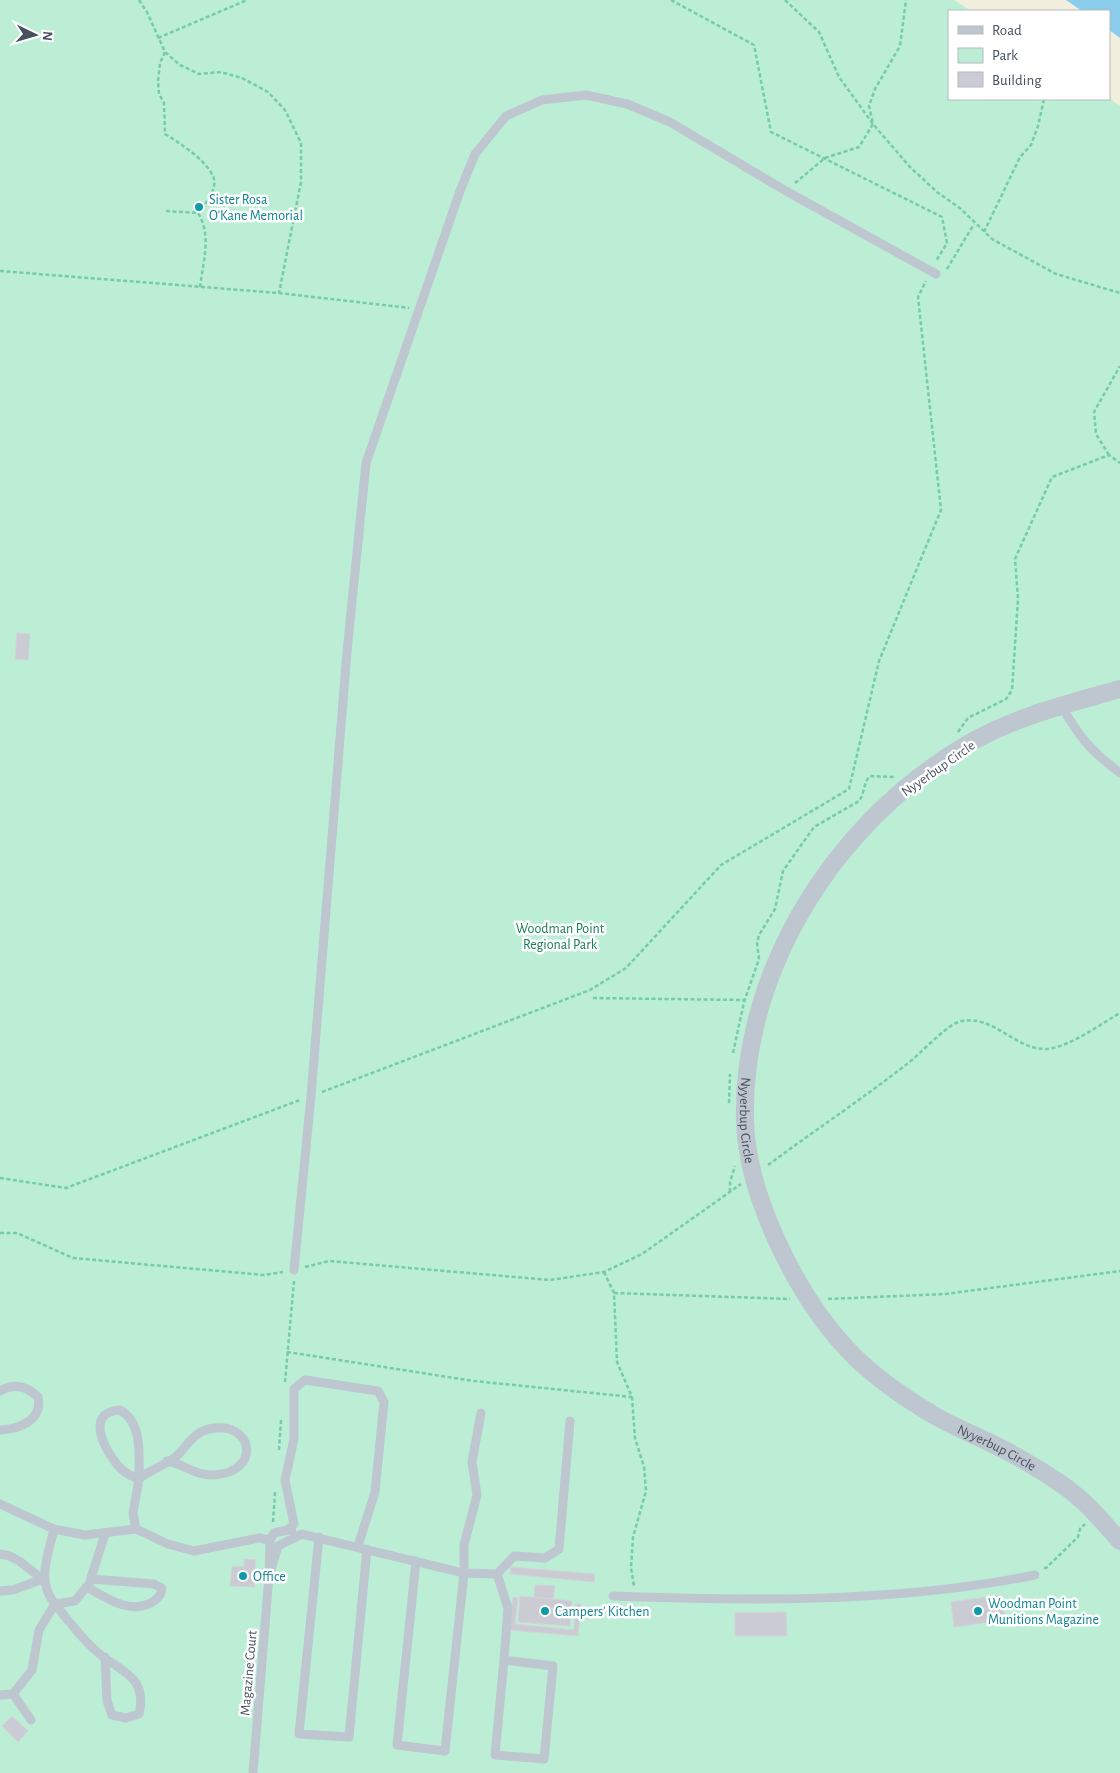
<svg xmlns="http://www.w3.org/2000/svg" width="1120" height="1773" font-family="'Alegreya Sans',sans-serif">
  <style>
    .green { fill: #bceed5 }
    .sand { fill: #f2eede }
    .water { fill: #89cdeb }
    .building { fill: #cbccd3; stroke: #d2d3d9 }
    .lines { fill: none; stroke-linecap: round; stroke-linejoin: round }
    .path { stroke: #74ccaa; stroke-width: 2.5; stroke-dasharray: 4 2.5; stroke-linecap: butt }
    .service { stroke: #bec6d0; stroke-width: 9 }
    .minor { stroke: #bec6d0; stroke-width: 18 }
    .culture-dot { fill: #0f9aa8; stroke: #fff; stroke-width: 2 }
    .labels { text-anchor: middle; stroke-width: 5; stroke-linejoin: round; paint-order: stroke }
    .culture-label { font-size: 14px; fill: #0d838f; stroke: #fff; text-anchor: start }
    .street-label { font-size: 14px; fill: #464f5b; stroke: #fff }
    .park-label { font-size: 14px; fill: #177c54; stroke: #fff }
  </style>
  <rect width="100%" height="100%" fill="#f0eeee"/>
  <!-- green -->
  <polygon class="green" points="0,0 1066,0 1082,11 949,11 949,99 1109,99 1109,30 1120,38 1120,1773 0,1773"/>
  <!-- sand -->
  <g class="sand">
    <polygon points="954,0 1066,0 1082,11 971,11"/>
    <polygon points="1109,30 1120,38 1120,106 1109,98"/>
  </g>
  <!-- water -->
  <polygon class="water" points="1066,0 1120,0 1120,38 1109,30 1109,11 1082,11"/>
  <!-- building -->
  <g class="building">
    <polygon points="17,633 30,634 28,660 15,659"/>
    <polygon points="244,1559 256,1560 254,1587 230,1586 232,1566 244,1567"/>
    <polygon points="511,1567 595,1574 594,1582 510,1574"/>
    <polygon points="535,1585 555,1586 553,1599 534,1597"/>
    <polygon points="1002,1595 1005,1620 954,1627 951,1602"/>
    <polygon points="520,1596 572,1601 570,1626 518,1622"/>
    <polygon points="513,1597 518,1598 515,1624 574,1630 576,1604 581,1604 578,1636 510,1630"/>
    <polygon points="786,1612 787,1636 735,1636 735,1613"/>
    <polygon points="12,1716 28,1731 18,1742 2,1726"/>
  </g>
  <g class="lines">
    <!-- path -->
    <g class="path">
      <polyline points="139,0 147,12 165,52 180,65 199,74 221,72 242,78 268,92 285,110 301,143 301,182 279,293"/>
      <polyline points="671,0 754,45 771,132 942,217 947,243 936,261"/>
      <polyline points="785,0 819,32 839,77 873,124 910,167 937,192 961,209 992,239 1056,274 1120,293"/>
      <polyline points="158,38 247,0"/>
      <path d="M165 52 160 63 158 81 159 94 164 103 165 134C180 143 209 162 214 179 217 190 204 206 198 213"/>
      <polyline points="795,183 825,158 859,147 873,124 869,106 875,89 900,46 906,0"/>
      <path d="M166 211 198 213C212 235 203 262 200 287"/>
      <polyline points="984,232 1020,157 1031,145 1038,126 1044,99"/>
      <polyline points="947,269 974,224"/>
      <polyline points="0,271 279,293 409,308"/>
      <polyline points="1109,455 1096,434 1094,412 1120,366"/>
      <polyline points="958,732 968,718 1006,699 1012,690 1018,599 1015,559 1052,477 1109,455 1120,463"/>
      <polyline points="593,998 744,1000"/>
      <path d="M733 1053 744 1002 759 959 757 943 759 935 775 909 783 871 814 827 859 801C865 793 863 783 870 776L895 777"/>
      <polyline points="322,1092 590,990 626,968 721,865 849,789 879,661 941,510 918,297 926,281"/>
      <polyline points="729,1103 730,1074"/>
      <path d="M768 1165C814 1131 862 1099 907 1064 919 1055 944 1028 956 1023 993 1009 1017 1056 1053 1048 1077 1042 1099 1025 1120 1013"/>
      <polyline points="0,1178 66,1188 300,1100"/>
      <polyline points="730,1192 730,1182 735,1166"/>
      <polyline points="0,1233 17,1233 73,1258 264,1275 283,1272"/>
      <polyline points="305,1267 329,1261 550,1280 604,1272 642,1254 741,1184"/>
      <polyline points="604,1272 614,1293 617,1362 632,1397 635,1438 644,1467 646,1491 633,1537 631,1568 634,1586"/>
      <polyline points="614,1293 790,1299"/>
      <polyline points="828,1299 945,1294 1120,1271"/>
      <polyline points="287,1352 474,1381 632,1397"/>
      <polyline points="285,1382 294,1281"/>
      <polyline points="279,1450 281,1420"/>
      <polyline points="273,1522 275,1492"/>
      <polyline points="1044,1568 1046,1568 1078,1537 1080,1529 1085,1524"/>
    </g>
    <!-- service -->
    <g class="service">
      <path d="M1061 705C1079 737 1091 751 1120 773"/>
      <polyline points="294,1270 311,1096 347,652 366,463 460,191 475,154 506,116 542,100 586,95 627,104 670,122 786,191 936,274"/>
      <path d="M0 1391C14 1383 27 1386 38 1397 43 1420 20 1429 0 1430"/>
      <path d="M120 1410C143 1423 139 1456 139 1479 133 1477 127 1474 122 1470 107 1455 82 1412 120 1410Z"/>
      <polyline points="0,1504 54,1529 85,1535 136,1529 168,1544 194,1551 259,1538 270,1540 269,1576 253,1773"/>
      <path d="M54 1529C48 1556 36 1581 55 1604L75 1601 89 1584 105 1534"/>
      <path d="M136 1529 133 1513 139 1479C151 1469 167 1465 178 1455 187 1445 195 1432 209 1429 253 1419 263 1472 214 1475 196 1476 184 1464 167 1461"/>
      <polyline points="288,1530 294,1524 285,1480 294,1439 294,1389 305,1380 378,1391 384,1402 375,1492 358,1546"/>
      <polyline points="319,1537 299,1734 349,1737 367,1549"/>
      <polyline points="270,1540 274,1533 288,1530 292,1531"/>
      <path d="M0 1554C19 1556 28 1570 43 1579"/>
      <polyline points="416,1561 397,1745 445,1751 464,1573 464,1545 477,1495 472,1462 481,1413"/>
      <polyline points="497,1574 514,1556 545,1558 559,1549 570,1421"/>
      <polyline points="269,1576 278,1546 302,1534 464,1573 497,1574 508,1608 504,1660 553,1666 544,1759 495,1755 504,1660"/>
      <path d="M87 1587C106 1598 129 1614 151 1603 158 1599 162 1595 162 1588L154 1584 91 1579"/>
      <polyline points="0,1591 13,1590 43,1579"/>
      <path d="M613 1596C754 1601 896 1603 1035 1575"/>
      <polyline points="13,1694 31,1720"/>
      <path d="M0 1695 13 1694 32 1670 39 1630 55 1604C67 1619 79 1635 93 1648 115 1671 149 1673 139 1714L126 1718 112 1715 107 1701 105 1657"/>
    </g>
    <!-- minor -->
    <path class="minor" id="s1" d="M1120 689C1070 703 1022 715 977 739 842 813 741 965 745 1121 747 1196 797 1296 848 1350 872 1376 905 1398 935 1416 960 1430 987 1440 1012 1454 1032 1465 1060 1481 1078 1497 1093 1509 1106 1526 1120 1541"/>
  </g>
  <!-- markers -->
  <g class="culture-dot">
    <circle cx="199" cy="207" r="5"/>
    <circle cx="243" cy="1576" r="5"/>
    <circle cx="545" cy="1611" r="5"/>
    <circle cx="978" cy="1611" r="5"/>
  </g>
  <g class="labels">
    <!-- culture labels -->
    <g class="culture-label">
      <text x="209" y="204">Sister Rosa<tspan x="209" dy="16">O'Kane Memorial</tspan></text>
      <text x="253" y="1581">Office</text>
      <text x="988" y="1608">Woodman Point<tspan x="988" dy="16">Munitions Magazine</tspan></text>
      <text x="555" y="1616">Campers' Kitchen</text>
    </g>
    <!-- street labels -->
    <g class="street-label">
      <text transform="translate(938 768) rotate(-35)" y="5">Nyyerbup Circle</text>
      <text dy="5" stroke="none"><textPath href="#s1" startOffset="620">Nyyerbup Circle</textPath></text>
      <text dy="5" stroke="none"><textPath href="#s1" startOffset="1055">Nyyerbup Circle</textPath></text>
      <text transform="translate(248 1673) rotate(-85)" y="5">Magazine Court</text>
    </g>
    <!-- park labels -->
    <g class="park-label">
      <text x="560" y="933">Woodman Point<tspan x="560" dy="16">Regional Park</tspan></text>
    </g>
  </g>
  <!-- legend -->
  <rect x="948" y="10" width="162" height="90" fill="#ffffff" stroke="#b5b9bd"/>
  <rect x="958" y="26" width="25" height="8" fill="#bec6d0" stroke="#b5b9bd"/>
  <text x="992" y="35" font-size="15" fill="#464f5b">Road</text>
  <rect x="958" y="48" width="25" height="15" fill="#bceed5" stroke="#b5b9bd"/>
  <text x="992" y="60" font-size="15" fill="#464f5b">Park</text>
  <rect x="958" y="72" width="25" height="15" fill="#cbccd3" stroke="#b5b9bd"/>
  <text x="992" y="85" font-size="15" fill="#464f5b">Building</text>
  <!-- north arrow -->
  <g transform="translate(35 35) rotate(95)" stroke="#ffffff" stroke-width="4" paint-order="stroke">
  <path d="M0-4L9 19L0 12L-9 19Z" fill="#464f5b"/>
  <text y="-8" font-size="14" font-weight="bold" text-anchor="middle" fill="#464f5b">N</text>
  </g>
</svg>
